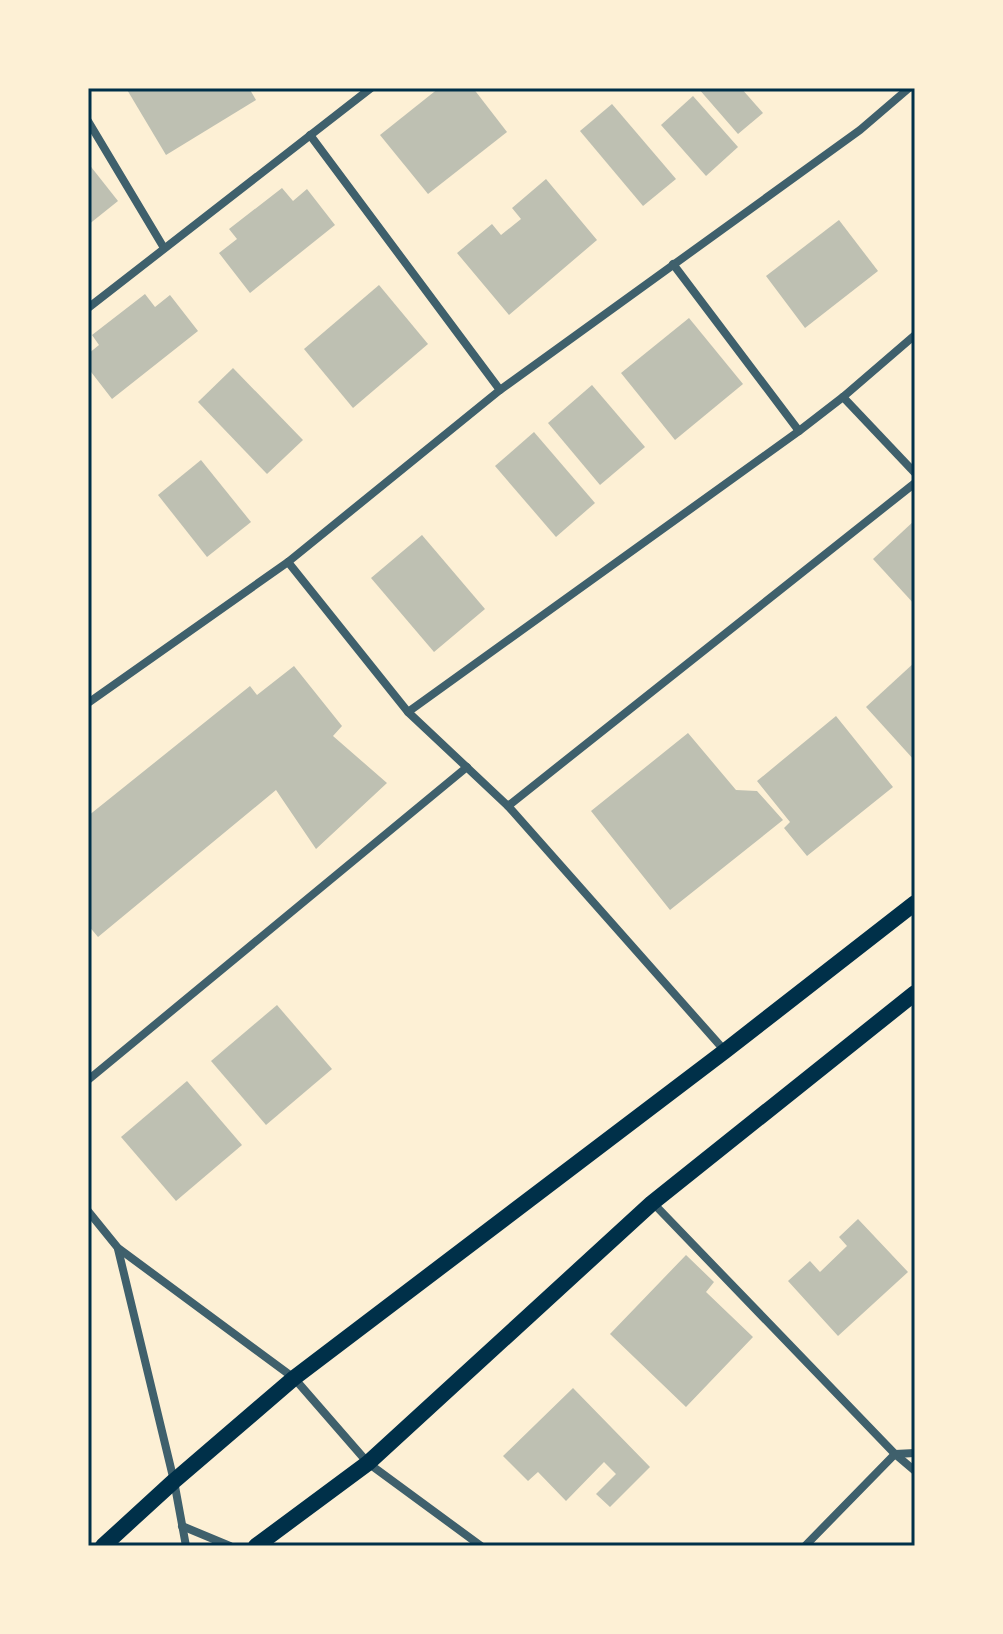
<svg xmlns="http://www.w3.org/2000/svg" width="1003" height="1634" font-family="'Libre Baskerville',serif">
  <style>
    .building { fill: #bec0b2 }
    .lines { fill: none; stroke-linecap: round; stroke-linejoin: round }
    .minor { stroke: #3f606c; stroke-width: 8 }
    .secondary { stroke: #003049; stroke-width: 16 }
    .neatline { fill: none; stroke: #003049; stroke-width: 3 }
  </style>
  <rect width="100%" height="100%" fill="#fdf0d5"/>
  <!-- building -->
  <g class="building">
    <polygon points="126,88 249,88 256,100 166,155"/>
    <polygon points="439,88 473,88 507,132 428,194 380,135"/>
    <polygon points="698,88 741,88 763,113 738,134"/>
    <polygon points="693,96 738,147 706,176 661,125"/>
    <polygon points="612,104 676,179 643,206 580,131"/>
    <polygon points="88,163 118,201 88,225"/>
    <polygon points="546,179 597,240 509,315 457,253 492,224 501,235 521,219 512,208"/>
    <polygon points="282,188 293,201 307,189 335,225 250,293 219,253 237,239 229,229"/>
    <polygon points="839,220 878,271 805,328 766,276"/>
    <polygon points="379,285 428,344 353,408 304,349"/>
    <polygon points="145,294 155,307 170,295 198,331 112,399 88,368 88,354 99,345 92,335"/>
    <polygon points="689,318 743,384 675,440 621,373"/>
    <polygon points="233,368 303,440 267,474 198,402"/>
    <polygon points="592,385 645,447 600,485 548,423"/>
    <polygon points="534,432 595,503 556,537 495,466"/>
    <polygon points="201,460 251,522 207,557 158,495"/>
    <polygon points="915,520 915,605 873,559"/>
    <polygon points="422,535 485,609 434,652 371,578"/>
    <polygon points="915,662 915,761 866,707"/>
    <polygon points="294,666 342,726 333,736 387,783 316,849 276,790 98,937 88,925 88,816 250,686 257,695"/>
    <polygon points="836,716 893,787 807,856 784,828 790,822 757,781"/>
    <polygon points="688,733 736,790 757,791 783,820 670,910 591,811"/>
    <polygon points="277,1005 332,1069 266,1125 211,1061"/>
    <polygon points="187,1081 242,1145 176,1201 121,1137"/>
    <polygon points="858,1219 908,1272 838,1336 788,1281 810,1261 820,1272 847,1246 839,1237"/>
    <polygon points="686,1255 714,1282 706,1292 753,1337 686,1407 610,1334"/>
    <polygon points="573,1388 650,1467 610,1507 596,1494 616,1474 604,1462 566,1501 538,1472 528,1481 503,1456"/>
  </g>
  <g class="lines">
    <!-- minor -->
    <g class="minor">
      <polyline points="88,121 164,248"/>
      <polyline points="310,135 500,390"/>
      <polyline points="673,264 799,431"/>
      <polyline points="88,308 371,88"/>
      <polyline points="843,397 915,473"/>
      <polyline points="288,562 408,712 508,806 725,1051"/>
      <polyline points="88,703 288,562 500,390 860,130 909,88"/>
      <polyline points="408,712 799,431 843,397 915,335"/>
      <polyline points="508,806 915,483"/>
      <polyline points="88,1080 467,767"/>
      <polyline points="653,1203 895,1454 915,1471"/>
      <polyline points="88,1211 118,1248 294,1378 368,1463 481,1546"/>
      <polyline points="118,1249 174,1481 186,1546"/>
      <polyline points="182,1526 230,1546"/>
      <polyline points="805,1546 895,1454 915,1453"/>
    </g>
    <!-- secondary -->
    <g class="secondary">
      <polyline points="103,1546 174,1481 294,1378 725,1051 915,903"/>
      <polyline points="256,1546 368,1463 652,1203 915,993"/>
    </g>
  </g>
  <!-- border -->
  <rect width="1003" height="1634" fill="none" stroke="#fdf0d5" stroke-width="180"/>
  <rect x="90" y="90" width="823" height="1454" class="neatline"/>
</svg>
